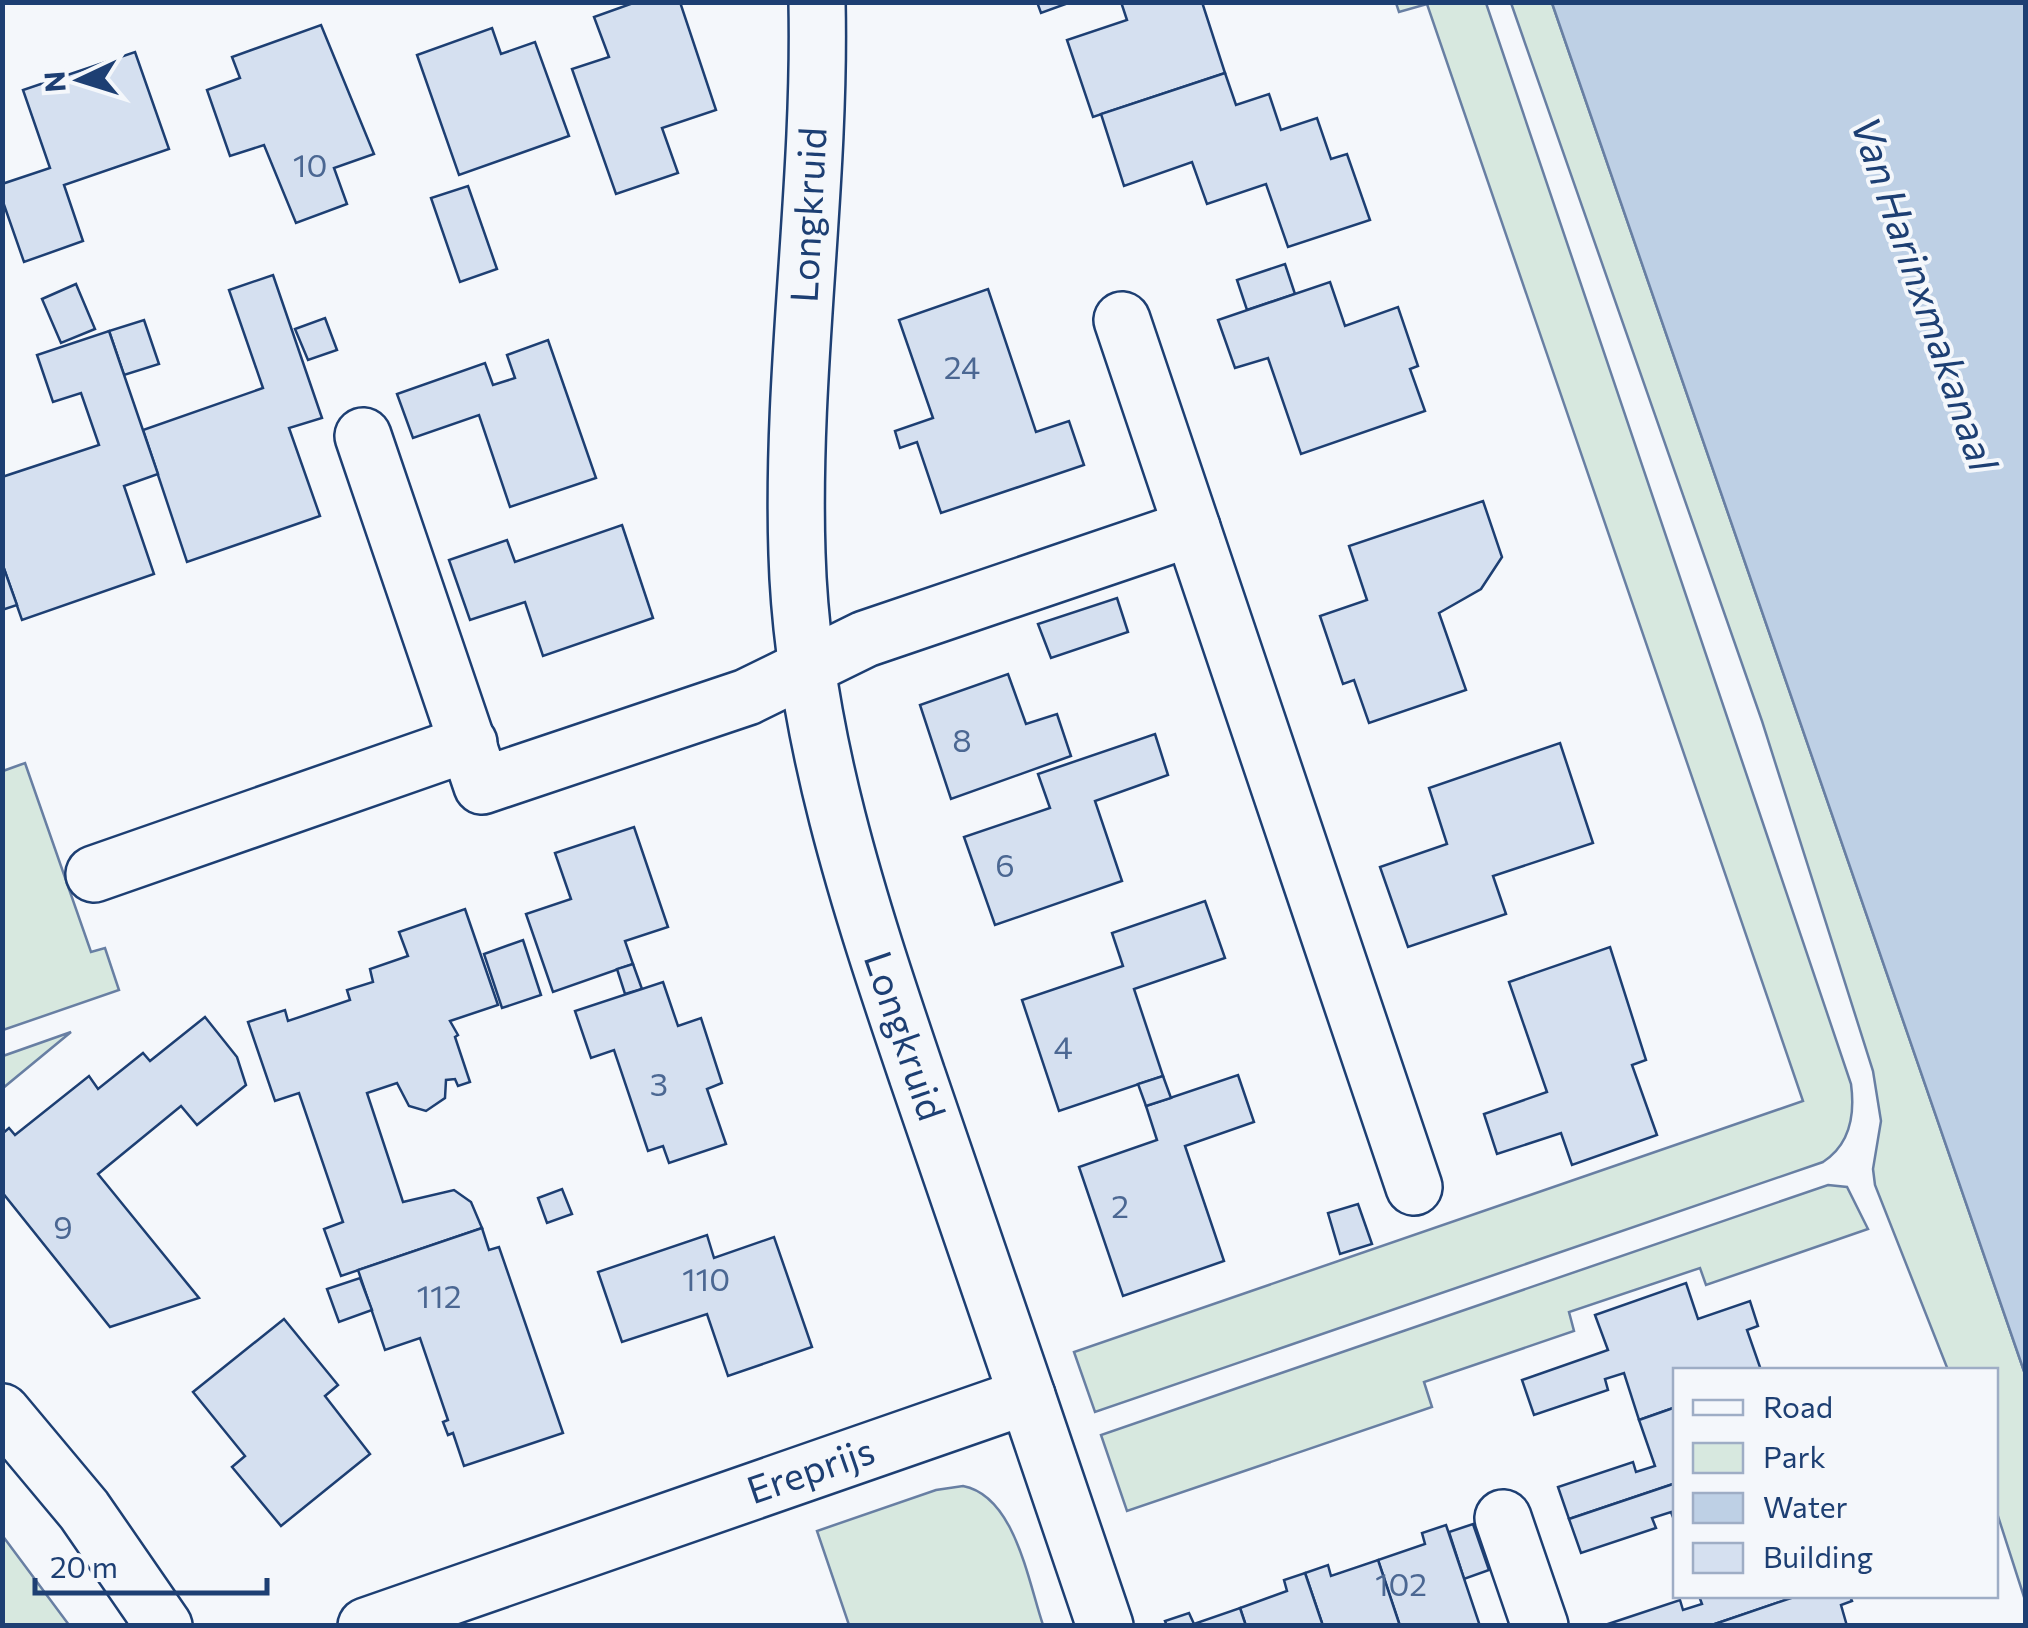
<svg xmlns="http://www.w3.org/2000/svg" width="2028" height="1628" font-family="Commissioner,sans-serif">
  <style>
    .green { fill: #d7e8df; stroke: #687fa3; stroke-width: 2.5 }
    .water { fill: #bed0e5; stroke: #687fa3; stroke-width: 2.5 }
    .building { fill: #d5e0f0; stroke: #1d3f73; stroke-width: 2.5 }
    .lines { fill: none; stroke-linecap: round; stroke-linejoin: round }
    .street-casing { stroke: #1d3f73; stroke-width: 60 }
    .secondary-casing { stroke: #1d3f73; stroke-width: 60 }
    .street { stroke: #f4f7fb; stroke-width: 55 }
    .secondary { stroke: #f4f7fb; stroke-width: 55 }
    .labels { text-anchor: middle; stroke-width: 8; stroke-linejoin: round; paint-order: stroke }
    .number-label { font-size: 32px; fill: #4b6792 }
    .street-label { font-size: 38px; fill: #1d3f73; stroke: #f4f7fb }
    .water-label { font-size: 40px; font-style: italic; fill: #1d3f73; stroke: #f4f7fb }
  </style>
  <rect width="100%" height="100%" fill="#f4f7fb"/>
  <!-- green -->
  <g class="green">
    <path d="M1396 3H1486L1851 1084C1855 1114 1851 1144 1823 1162L1095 1412 1074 1352 1803 1101 1427 4 1399 12Z"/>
    <polygon points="1511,3 1552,3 2025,1374 2025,1600 1996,1510 1996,1370 1948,1370 1875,1185 1873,1169 1881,1121 1873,1071 1762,721"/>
    <polygon points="25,763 91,952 105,948 119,990 3,1030 3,771"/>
    <polygon points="71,1032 3,1088 3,1056"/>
    <polygon points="1828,1185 1847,1187 1868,1229 1706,1285 1700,1268 1569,1312 1574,1331 1424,1382 1432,1407 1127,1511 1101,1435"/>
    <path d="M963 1486C1015 1496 1028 1581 1043 1625H849L817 1531 936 1490Z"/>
    <polygon points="2,1535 69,1625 3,1625"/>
  </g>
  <!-- water -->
  <polygon class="water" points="1552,3 2025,3 2025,1374"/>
  <!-- building -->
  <g class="building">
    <polygon points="636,2 680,2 716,110 662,128 678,173 616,194 572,69 609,57 594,17"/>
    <polygon points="1037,2 1071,2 1041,13"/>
    <polygon points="1121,2 1202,2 1225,73 1093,117 1067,40 1127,20"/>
    <polygon points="321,25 374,154 334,168 347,204 296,223 264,145 230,156 207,90 240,78 232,57"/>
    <polygon points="492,28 501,54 535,42 569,136 459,175 417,55"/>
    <polygon points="135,52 169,149 64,185 83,241 24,262 2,199 2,184 50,168 23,90"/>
    <polygon points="1225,73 1236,105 1269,94 1281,130 1317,118 1331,159 1347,154 1370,220 1288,247 1266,184 1207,204 1192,162 1124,186 1101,114"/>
    <polygon points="468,186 497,269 460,282 431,198"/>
    <polygon points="1285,264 1295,294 1247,310 1237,280"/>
    <polygon points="273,275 322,418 289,428 320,516 187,562 143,430 263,388 229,290"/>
    <polygon points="1330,282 1345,326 1398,307 1418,366 1410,369 1425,411 1301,454 1268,358 1235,368 1218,320"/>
    <polygon points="76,284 95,329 61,343 42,299"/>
    <polygon points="988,289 1036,432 1069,421 1084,465 941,513 917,442 900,448 895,431 933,418 899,320"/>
    <polygon points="325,318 337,350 308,360 295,329"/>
    <polygon points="144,320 159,364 124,375 109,331"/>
    <polygon points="109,331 158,474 124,486 154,574 22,620 2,563 2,477 99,445 81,393 53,402 37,355"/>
    <polygon points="548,340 596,478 510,507 479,415 413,438 397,394 485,363 493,385 515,378 507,355"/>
    <polygon points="1483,501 1502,557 1481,589 1439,613 1466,690 1369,723 1354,680 1343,684 1320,616 1367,600 1349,546"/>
    <polygon points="622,525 653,618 543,656 525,602 470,620 449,560 507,540 515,562"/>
    <polygon points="2,563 17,605 2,610"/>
    <polygon points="1117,598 1128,632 1051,658 1038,624"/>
    <polygon points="1008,674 1026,724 1057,714 1071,756 951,799 920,705"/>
    <polygon points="1155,734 1168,775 1095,801 1122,881 995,925 964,837 1050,808 1038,774"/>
    <polygon points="1560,743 1593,843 1493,876 1506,914 1408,947 1380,867 1447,844 1429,788"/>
    <polygon points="634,827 668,927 625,941 633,964 553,992 526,914 571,899 555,853"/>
    <polygon points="1205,901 1225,958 1134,989 1163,1076 1059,1111 1022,1000 1123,966 1112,933"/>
    <polygon points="465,909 498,1005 450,1021 458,1035 455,1037 470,1082 458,1086 455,1079 446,1080 445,1098 426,1111 409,1106 397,1083 367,1093 403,1202 454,1190 471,1202 482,1228 341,1276 324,1229 343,1222 299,1093 275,1101 248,1022 285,1010 288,1021 350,1000 347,990 373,982 370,969 408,956 399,932"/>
    <polygon points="523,940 541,995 502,1008 484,954"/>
    <polygon points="1610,947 1646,1060 1632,1065 1657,1135 1572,1165 1561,1133 1497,1154 1484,1114 1547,1092 1509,982"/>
    <polygon points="633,964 642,989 625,994 617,969"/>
    <polygon points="663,982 678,1026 701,1018 722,1083 707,1089 726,1144 669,1163 663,1146 648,1151 614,1050 591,1058 575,1011"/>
    <polygon points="205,1017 237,1057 246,1085 197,1125 181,1106 98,1174 199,1298 110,1327 2,1192 2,1134 9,1128 15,1135 89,1076 98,1089 143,1053 150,1061"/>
    <polygon points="1238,1075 1254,1122 1185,1146 1224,1261 1123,1296 1079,1167 1157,1140 1146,1106"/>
    <polygon points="1163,1076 1171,1098 1146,1106 1138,1084"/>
    <polygon points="562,1189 572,1214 547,1223 538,1198"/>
    <polygon points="1358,1204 1372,1244 1340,1254 1328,1213"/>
    <polygon points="482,1228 489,1250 499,1247 563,1433 464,1466 453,1433 448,1435 443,1422 448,1420 420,1338 385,1350 358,1270"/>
    <polygon points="707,1235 714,1258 774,1237 812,1347 728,1376 707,1314 622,1342 598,1272"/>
    <polygon points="360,1278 372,1310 339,1322 327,1289"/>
    <polygon points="1686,1283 1698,1319 1750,1301 1758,1326 1747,1330 1761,1370 1676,1370 1676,1407 1639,1420 1624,1373 1605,1379 1608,1390 1534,1415 1522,1380 1608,1350 1595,1315"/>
    <polygon points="284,1319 338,1385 325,1396 370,1454 281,1526 232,1467 245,1456 193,1392"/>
    <polygon points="1676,1407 1676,1483 1569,1519 1558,1487 1633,1462 1636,1472 1655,1466 1639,1420"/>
    <polygon points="1676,1483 1676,1525 1671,1512 1652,1518 1656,1528 1581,1553 1569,1519"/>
    <polygon points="1473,1524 1489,1570 1464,1579 1449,1532"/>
    <polygon points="1446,1525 1480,1626 1400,1626 1378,1560 1425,1544 1422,1533"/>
    <polygon points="1378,1560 1400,1626 1323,1626 1305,1573 1328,1565 1331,1576"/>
    <polygon points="1305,1573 1323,1626 1246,1626 1240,1608 1287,1591 1284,1580"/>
    <polygon points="1699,1596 1797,1596 1709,1626 1605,1625 1680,1600 1683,1610 1702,1604"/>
    <polygon points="1797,1596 1850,1596 1852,1601 1841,1605 1847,1626 1709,1626"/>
    <polygon points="1240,1608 1246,1626 1167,1626 1165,1621 1189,1613 1194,1624"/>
  </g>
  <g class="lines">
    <!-- street casing -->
    <g class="street-casing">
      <g id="street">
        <path d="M817 2C821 186 791 370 797 554 802 732 860 907 917 1075 954 1182 991 1289 1027 1396"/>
        <polyline points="1122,320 1414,1187"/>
        <polyline points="363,436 482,786 747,697 865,639 1192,528"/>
        <polyline points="94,874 469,743"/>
        <polyline points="1503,1518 1540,1626"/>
        <polyline points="366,1626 1027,1396 1105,1626"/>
      </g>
    </g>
    <!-- secondary casing -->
    <g class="secondary-casing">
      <polyline id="secondary" points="2,1412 84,1510 164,1626"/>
    </g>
    <!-- street -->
    <use href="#street" class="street"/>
    <!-- secondary -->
    <use href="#secondary" class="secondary"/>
  </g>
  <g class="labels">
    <!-- number labels -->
    <g class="number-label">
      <text x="310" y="177">10</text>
      <text x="962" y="379">24</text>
      <text x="962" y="752">8</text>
      <text x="1005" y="877">6</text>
      <text x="1063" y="1059">4</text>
      <text x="659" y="1096">3</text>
      <text x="1120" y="1218">2</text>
      <text x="63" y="1239">9</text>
      <text x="706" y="1291">110</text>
      <text x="439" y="1308">112</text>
      <text x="1401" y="1596">102</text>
    </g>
    <!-- street labels -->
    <g class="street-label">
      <text transform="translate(809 215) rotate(-87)" y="13">Longkruid</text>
      <text transform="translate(904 1036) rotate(71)" y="13">Longkruid</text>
      <text transform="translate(811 1471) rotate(-19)" y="13">Ereprijs</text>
    </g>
    <!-- water labels -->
    <g class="water-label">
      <text transform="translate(1924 294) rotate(71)" y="14">Van Harinxmakanaal</text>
    </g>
  </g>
  <!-- border -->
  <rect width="2028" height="1628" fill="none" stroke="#1d3f73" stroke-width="10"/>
  <!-- legend -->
  <rect x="1673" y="1368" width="325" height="230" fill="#f4f7fb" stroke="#9eadc5" stroke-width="2.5"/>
  <rect x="1693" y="1400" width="50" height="15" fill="#f4f7fb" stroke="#9eadc5" stroke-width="2.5"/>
  <text x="1763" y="1418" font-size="30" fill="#1d3f73">Road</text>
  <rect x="1693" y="1443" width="50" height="30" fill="#d7e8df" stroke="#9eadc5" stroke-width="2.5"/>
  <text x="1763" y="1468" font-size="30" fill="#1d3f73">Park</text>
  <rect x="1693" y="1493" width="50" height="30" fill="#bed0e5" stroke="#9eadc5" stroke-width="2.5"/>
  <text x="1763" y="1518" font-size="30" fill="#1d3f73">Water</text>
  <rect x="1693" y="1543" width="50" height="30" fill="#d5e0f0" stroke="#9eadc5" stroke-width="2.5"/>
  <text x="1763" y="1568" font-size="30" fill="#1d3f73">Building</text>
  <!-- north arrow -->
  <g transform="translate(80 80) rotate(266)" stroke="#f4f7fb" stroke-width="8" paint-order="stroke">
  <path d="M0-8L18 38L0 25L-18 38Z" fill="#1d3f73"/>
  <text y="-15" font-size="28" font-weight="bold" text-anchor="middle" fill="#1d3f73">N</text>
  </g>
  <!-- scale -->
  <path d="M35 1578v15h232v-15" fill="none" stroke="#1d3f73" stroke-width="5"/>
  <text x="50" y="1578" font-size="30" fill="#1d3f73" stroke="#f4f7fb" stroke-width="8" paint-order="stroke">20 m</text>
</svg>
